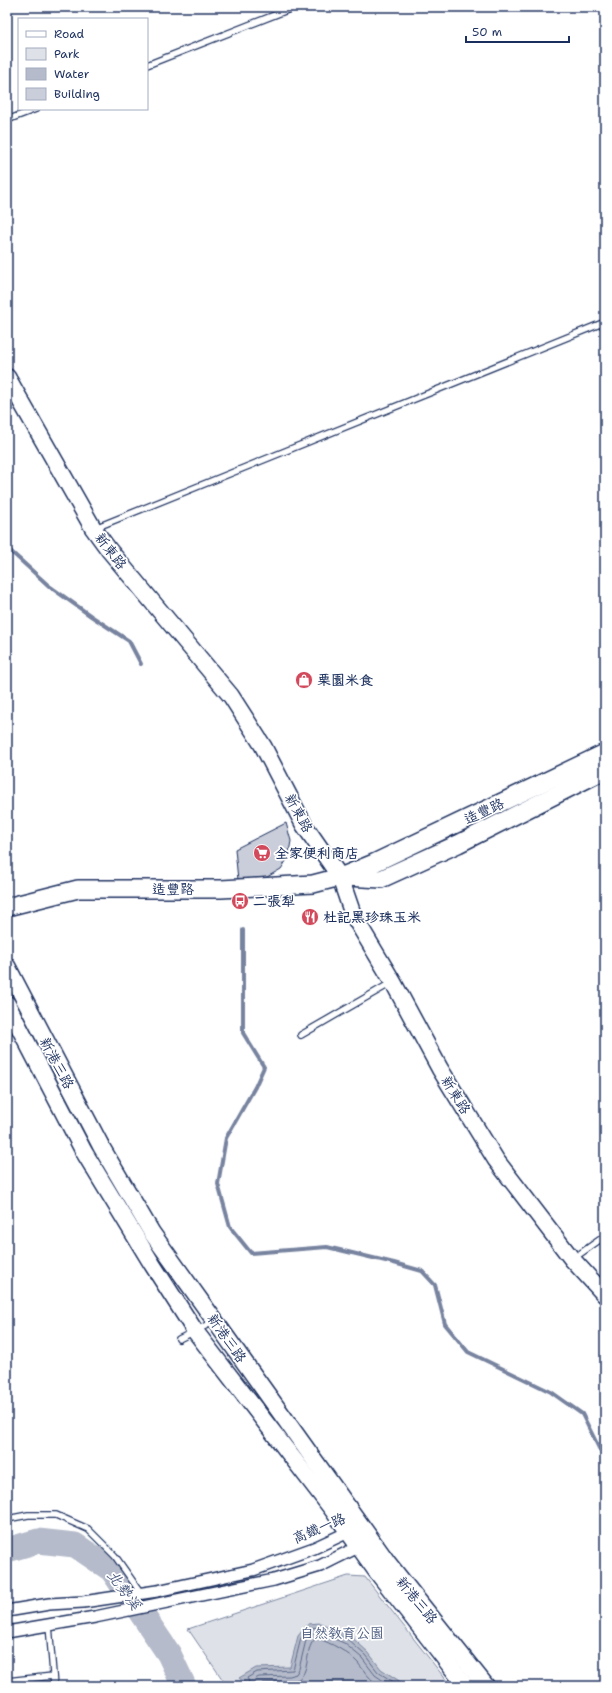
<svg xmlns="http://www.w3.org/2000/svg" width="612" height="1693" font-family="'Shantell Sans','LXGW WenKai TC',sans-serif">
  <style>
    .green { fill: #dee1e7; stroke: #7c88a2 }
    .water { fill: #b5bbca; stroke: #77839f }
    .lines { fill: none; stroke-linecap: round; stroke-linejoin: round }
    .shore { stroke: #596789; stroke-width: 1 }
    .stream { stroke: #77839f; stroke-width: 4 }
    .river { stroke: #b5bbca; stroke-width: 25 }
    .building { fill: #caceda; stroke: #1b2f5e }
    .lane-casing { stroke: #1b2f5e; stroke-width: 8 }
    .street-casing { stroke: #1b2f5e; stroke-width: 14 }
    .secondary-casing { stroke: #1b2f5e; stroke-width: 19 }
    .primary-casing { stroke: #1b2f5e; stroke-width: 20 }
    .lane { stroke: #fff; stroke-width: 5.5 }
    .street { stroke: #fff; stroke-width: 11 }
    .secondary { stroke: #fff; stroke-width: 16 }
    .primary { stroke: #fff; stroke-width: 17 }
    .labels { text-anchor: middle; stroke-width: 3.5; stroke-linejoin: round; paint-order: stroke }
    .street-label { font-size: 14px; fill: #1b2f5e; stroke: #fff }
    .poi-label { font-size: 14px; font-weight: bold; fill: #1b2f5e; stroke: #fff; text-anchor: start }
    .park-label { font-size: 14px; fill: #4c5c80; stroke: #fff }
    .water-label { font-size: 15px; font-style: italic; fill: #49597e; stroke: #fff }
  </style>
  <rect width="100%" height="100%" fill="#fff"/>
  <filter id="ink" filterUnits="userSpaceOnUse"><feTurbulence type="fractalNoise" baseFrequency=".025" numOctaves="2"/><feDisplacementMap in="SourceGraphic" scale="8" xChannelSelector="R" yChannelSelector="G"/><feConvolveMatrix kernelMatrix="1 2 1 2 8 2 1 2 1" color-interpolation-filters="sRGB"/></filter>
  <g filter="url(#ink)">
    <!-- green -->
    <polygon class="green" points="348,1576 365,1577 451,1686 227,1686 188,1629"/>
    <!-- water -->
    <polygon class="water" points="320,1623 349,1635 368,1652 381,1669 407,1686 249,1686 239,1678 256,1668 290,1667 298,1636 308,1624"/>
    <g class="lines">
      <!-- shore -->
      <g class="shore">
        <polyline points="251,1686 247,1678 257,1672 293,1670 301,1638 310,1628 319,1627 347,1639 365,1655 378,1672 400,1686"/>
        <polyline points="256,1686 255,1679 259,1677 290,1676 296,1674 299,1669 306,1640 312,1633 318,1632 344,1643 362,1658 375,1675 391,1686"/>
        <path d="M262 1686 263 1683C273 1682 286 1684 295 1681 313 1674 303 1645 317 1638 332 1644 347 1651 358 1663 365 1672 370 1680 380 1686"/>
      </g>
      <!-- stream -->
      <g class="stream">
        <polyline points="7,548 49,586 91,616 129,641 141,664"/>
        <polyline points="243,930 243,1033 264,1067 255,1087 226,1138 218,1184 230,1227 251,1253 327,1247 394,1263 422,1271 435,1285 445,1324 468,1352 551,1392 582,1414 605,1460"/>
      </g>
      <!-- river -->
      <polyline class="river" points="7,1550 38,1541 75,1545 112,1570 169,1654 184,1686"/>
    </g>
    <!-- building -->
    <polygon class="building" points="286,823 291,841 288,858 281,869 267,877 238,880 235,849"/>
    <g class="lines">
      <!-- lane casing -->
      <g class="lane-casing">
        <g id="lane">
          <polyline points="147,65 295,7"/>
          <polyline points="7,120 36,109"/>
          <polyline points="95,528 605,322"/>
          <polyline points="301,1035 391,983"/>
          <polyline points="574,1258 605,1236"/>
          <polyline points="179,1339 213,1322"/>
          <polyline points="7,1519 28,1515 56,1515 88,1529 115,1556 141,1593"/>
          <polyline points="49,1625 54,1686"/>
          <polyline points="7,1681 53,1676"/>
        </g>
      </g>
      <!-- street casing -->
      <g class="street-casing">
        <g id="street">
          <polyline points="7,1611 49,1604 83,1602 157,1591 253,1570 314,1548 355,1529"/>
          <polyline points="7,1632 95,1617 274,1580 320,1566 358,1547 359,1540"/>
        </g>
      </g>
      <!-- secondary casing -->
      <g class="secondary-casing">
        <g id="secondary">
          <polyline points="7,377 93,528 109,550 231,696 263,746 304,825 340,877 353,915 393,982 440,1069 496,1160 572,1259 605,1295"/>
          <polyline points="7,966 102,1148 152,1233 388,1563 486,1686"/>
          <polyline points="7,1004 84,1152 152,1264 195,1331 332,1509 377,1572 466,1686"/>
        </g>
      </g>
      <!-- primary casing -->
      <g class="primary-casing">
        <g id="primary">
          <polyline points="346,877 381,879 458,844 605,770"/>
          <polyline points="7,907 78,889 221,889 313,884 340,877 374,863 605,753"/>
        </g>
      </g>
      <!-- lane -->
      <use href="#lane" class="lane"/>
      <!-- street -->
      <use href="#street" class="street"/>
      <!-- secondary -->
      <use href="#secondary" class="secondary"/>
      <!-- primary -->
      <use href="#primary" class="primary"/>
    </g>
  </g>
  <!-- icons -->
  <defs>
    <g id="shop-disc" transform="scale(0.9)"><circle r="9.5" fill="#d1495b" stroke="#fff"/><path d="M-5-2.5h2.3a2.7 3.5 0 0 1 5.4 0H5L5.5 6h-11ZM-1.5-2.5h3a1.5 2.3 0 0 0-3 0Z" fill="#fff"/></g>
    <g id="supermarket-disc" transform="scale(0.9)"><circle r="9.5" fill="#d1495b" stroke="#fff"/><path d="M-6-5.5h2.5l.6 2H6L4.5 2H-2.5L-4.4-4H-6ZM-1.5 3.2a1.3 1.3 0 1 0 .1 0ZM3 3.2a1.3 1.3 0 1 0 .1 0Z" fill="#fff"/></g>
    <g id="bus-disc" transform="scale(0.9)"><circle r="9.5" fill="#d1495b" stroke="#fff"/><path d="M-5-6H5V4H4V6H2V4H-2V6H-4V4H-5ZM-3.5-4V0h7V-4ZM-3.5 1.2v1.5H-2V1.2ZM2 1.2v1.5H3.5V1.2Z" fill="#fff"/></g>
    <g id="restaurant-disc" transform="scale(0.9)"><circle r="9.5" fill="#d1495b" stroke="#fff"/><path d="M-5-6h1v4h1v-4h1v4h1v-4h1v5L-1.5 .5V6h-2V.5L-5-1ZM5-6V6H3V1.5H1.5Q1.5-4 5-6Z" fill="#fff"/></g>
  </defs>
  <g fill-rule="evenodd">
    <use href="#shop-disc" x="304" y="680"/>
    <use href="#supermarket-disc" x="262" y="853"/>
    <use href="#bus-disc" x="240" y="901"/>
    <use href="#restaurant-disc" x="310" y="917"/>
  </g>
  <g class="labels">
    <!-- street labels -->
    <g class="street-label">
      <text transform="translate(111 551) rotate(52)" y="5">新東路</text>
      <text transform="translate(484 811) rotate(-25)" y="5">造豐路</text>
      <text transform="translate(299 813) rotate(61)" y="5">新東路</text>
      <text x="173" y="894">造豐路</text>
      <text transform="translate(57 1063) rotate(62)" y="5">新港三路</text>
      <text transform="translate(456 1095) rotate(58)" y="5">新東路</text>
      <text transform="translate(227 1338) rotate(55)" y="5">新港三路</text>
      <text transform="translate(319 1528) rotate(-23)" y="5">高鐵一路</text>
      <text transform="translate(417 1600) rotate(51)" y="5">新港三路</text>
    </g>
    <!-- poi labels -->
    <g class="poi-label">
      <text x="317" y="685">栗園米食</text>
      <text x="275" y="858">全家便利商店</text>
      <text x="253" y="906">二張犁</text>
      <text x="323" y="922">杜記黑珍珠玉米</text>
    </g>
    <!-- park labels -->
    <g class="park-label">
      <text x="342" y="1638">自然教育公園</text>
    </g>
    <!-- water labels -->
    <g class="water-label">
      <text transform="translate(124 1590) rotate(53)" y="5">北勢溪</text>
    </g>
  </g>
  <!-- margin -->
  <rect width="612" height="1693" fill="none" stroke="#fff" stroke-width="24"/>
  <rect x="12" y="12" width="588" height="1669" fill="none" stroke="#1b2f5e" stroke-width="1.5" filter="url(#ink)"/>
  <!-- legend -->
  <rect x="18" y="18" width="130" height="92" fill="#ffffff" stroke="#a4acbf"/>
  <rect x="26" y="31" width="20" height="6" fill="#ffffff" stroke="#a4acbf"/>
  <text x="54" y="38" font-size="12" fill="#1b2f5e">Road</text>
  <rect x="26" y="48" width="20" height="12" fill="#dee1e7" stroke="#a4acbf"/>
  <text x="54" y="58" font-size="12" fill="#1b2f5e">Park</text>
  <rect x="26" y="68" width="20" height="12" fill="#b5bbca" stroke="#a4acbf"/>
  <text x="54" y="78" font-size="12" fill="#1b2f5e">Water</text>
  <rect x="26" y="88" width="20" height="12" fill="#caceda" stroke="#a4acbf"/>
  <text x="54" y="98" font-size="12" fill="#1b2f5e">Building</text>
  <!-- scale -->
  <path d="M466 36v6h103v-6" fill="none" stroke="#1b2f5e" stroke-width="2"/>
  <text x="472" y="36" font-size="12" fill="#1b2f5e" stroke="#ffffff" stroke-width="3" paint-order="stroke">50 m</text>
</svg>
